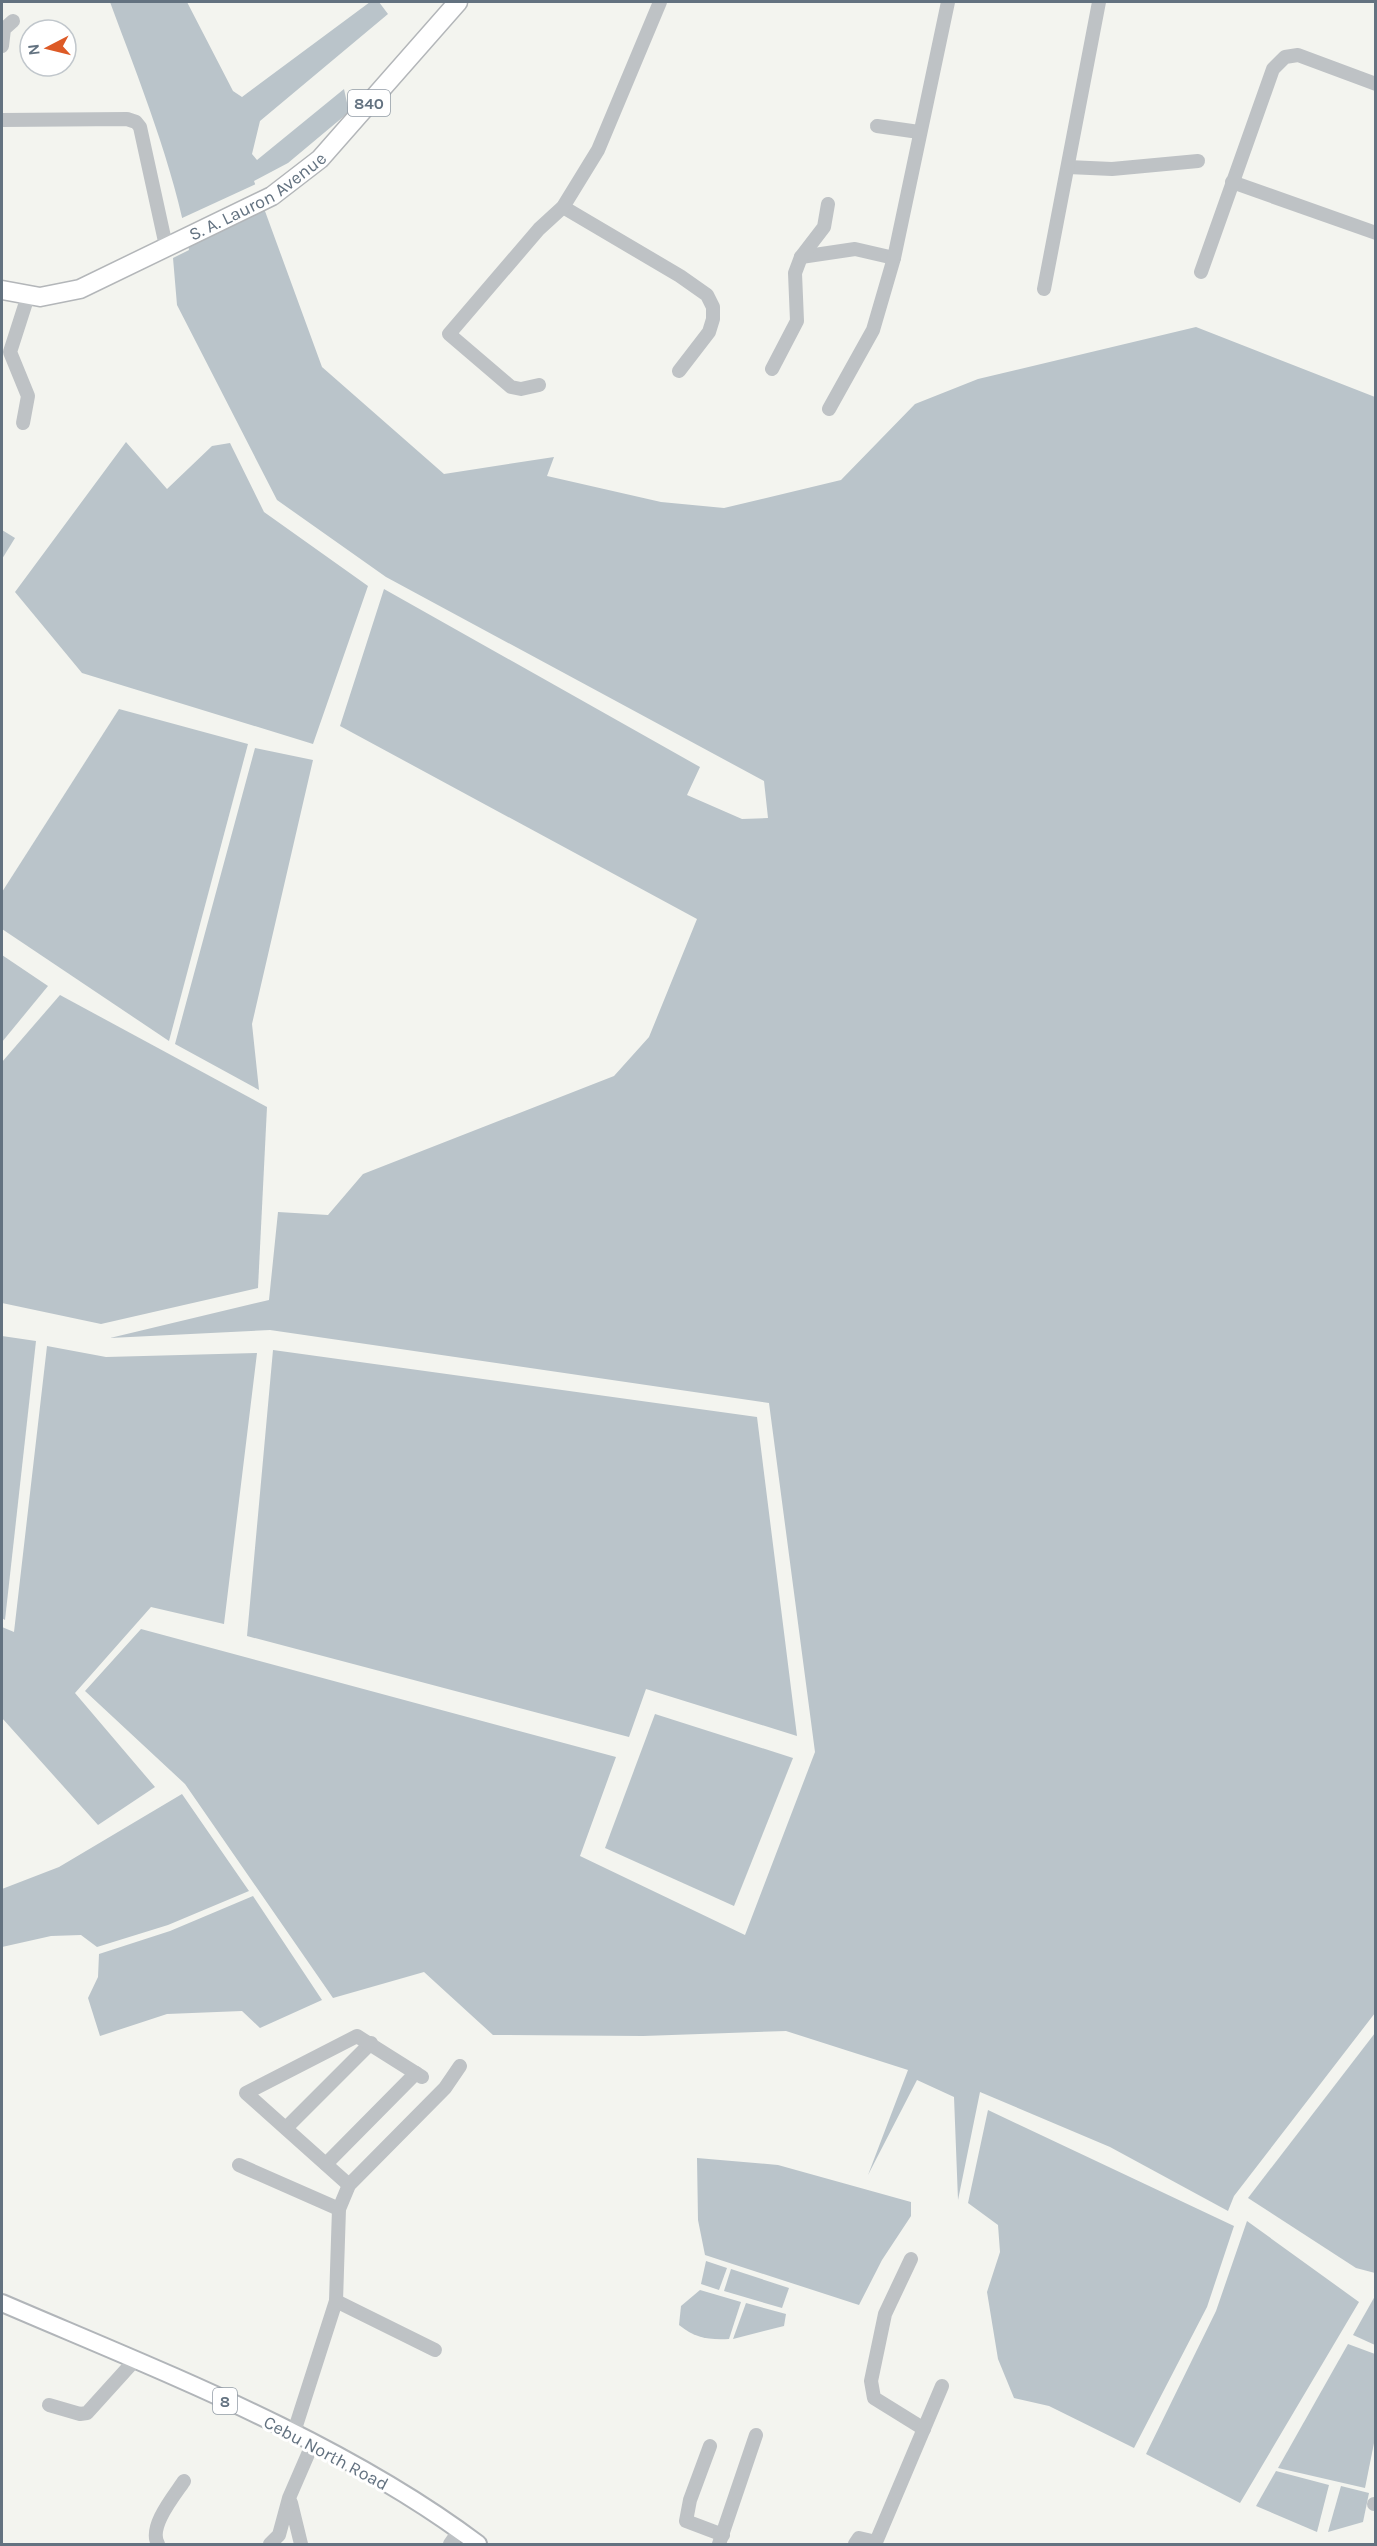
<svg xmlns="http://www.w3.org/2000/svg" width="1377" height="2546" font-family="Karla,sans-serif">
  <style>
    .water { fill: #bac4ca }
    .pier { fill: #f3f4ef }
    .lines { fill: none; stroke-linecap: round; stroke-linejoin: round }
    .major-casing { stroke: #b1b5b9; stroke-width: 20 }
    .highway-casing { stroke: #b3b6b9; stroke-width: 21 }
    .minor { stroke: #bec2c5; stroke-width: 14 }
    .major { stroke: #fff; stroke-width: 16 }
    .highway { stroke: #fff; stroke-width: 18 }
    .labels { text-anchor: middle; stroke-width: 6; stroke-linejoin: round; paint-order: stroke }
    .shield { fill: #fff; stroke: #929ca6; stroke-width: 1.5 }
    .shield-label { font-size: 16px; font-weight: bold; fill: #637280 }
    .street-label { font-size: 18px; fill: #637280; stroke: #fff }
  </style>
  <rect width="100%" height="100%" fill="#f3f4ef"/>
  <!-- water -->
  <g class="water">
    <path d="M110 2H187L233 91 242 97 370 2H379L388 14 260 121 252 154 257 160 344 89 349 112 288 163 254 181 322 367 444 474 554 457 547 476 661 502 724 508 841 480 915 404 978 379 1196 327 1375 397V2013L1234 2196 1228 2211 1110 2147 980 2092 958 2200 954 2097 917 2080 868 2175 908 2070 786 2031 643 2036 493 2035 424 1972 333 1998 185 1784 85 1691 141 1629 616 1757 580 1856 745 1935 815 1752 769 1403 270 1330 110 1338 269 1300 278 1212 328 1215 363 1174 614 1076 649 1037 697 919 340 726 384 589 700 767 687 795 742 819 768 818 764 781 386 577 277 500 177 305 173 258 189 250C173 164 140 83 110 2Z"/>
    <polygon points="126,442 167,489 212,446 230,443 264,512 368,586 313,744 82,673 15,592"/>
    <polygon points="2,530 15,538 2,559"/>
    <polygon points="119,709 248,744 169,1041 2,929 2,892"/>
    <polygon points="255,748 313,760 252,1024 259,1090 175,1044"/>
    <polygon points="2,955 48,986 2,1042"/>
    <polygon points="60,995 267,1107 258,1288 101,1324 2,1303 2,1062"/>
    <polygon points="2,1336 36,1341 5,1620 2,1618"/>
    <polygon points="47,1346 106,1357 257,1353 224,1624 151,1607 75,1693 155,1787 98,1825 2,1718 2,1627 14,1632"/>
    <polygon points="273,1350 757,1417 797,1736 646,1689 629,1737 247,1636"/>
    <polygon points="655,1714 793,1758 734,1906 605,1848"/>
    <polygon points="182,1794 249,1891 168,1925 97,1947 81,1935 51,1936 2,1947 2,1889 59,1867"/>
    <polygon points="253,1896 322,2000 260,2028 242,2011 167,2014 100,2036 88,1998 98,1977 99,1954 170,1931"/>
    <polygon points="1375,2033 1375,2273 1356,2268 1248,2198"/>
    <polygon points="988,2110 1234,2226 1207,2307 1134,2448 1049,2406 1014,2398 998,2359 987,2292 1000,2252 998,2225 968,2203"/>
    <polygon points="697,2158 778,2165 911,2202 911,2216 882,2260 859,2305 705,2255 698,2220"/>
    <polygon points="1247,2221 1359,2302 1240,2503 1146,2454 1216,2311"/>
    <polygon points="706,2261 727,2268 719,2290 701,2284"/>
    <polygon points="731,2269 789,2288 782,2308 724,2291"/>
    <path d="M700 2290 741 2302 729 2339C708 2340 695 2338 679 2325L681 2306Z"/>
    <polygon points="1375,2296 1376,2296 1375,2345 1353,2335"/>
    <polygon points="746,2303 786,2314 784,2326 733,2339"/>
    <polygon points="1348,2344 1375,2354 1375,2438 1365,2488 1278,2468"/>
    <polygon points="1276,2471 1329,2485 1317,2532 1256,2506"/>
    <polygon points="1341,2486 1369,2493 1363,2522 1328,2532"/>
  </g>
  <!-- pier -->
  <polygon class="pier" points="258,183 267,206 184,244 180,219"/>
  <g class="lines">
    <!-- major casing -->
    <g class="major-casing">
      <path id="major" d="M2 2303C160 2371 340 2440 478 2544"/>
    </g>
    <!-- highway casing -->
    <g class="highway-casing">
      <g id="highway">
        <path id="s1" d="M2 290 40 297 80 289 272 196 320 159 458 2"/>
      </g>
    </g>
    <!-- minor -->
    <g class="minor">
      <polyline points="2,46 4,29 13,21"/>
      <polyline points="2,120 127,119 136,122 140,127 166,246"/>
      <polyline points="877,126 919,132"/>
      <polyline points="1068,167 1112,169 1198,161"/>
      <polyline points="1232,182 1376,233"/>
      <polyline points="563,207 680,276 707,295 713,307 713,319 709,332 679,371"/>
      <polyline points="801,257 855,249 894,258"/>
      <polyline points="1201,272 1273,69 1285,57 1298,55 1376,84"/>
      <polyline points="1044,289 1099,2"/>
      <polyline points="772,369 797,321 795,273 801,257 824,227 828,204"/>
      <polyline points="539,385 521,389 511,387 449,334 539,229 563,207 598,150 660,2"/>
      <polyline points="829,409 873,330 894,258 948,2"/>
      <polyline points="23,423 28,396 10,352 28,296"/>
      <polyline points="286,2128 371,2043"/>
      <polyline points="326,2164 416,2073"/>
      <polyline points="239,2165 339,2209"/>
      <polyline points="349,2185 246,2093 357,2036 422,2077"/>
      <polyline points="911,2259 885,2314 871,2381 874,2398 924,2429"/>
      <polyline points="336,2301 435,2350"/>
      <polyline points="49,2405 80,2414 87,2413 135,2360"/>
      <polyline points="293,2435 336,2301 339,2209 349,2185 445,2088 460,2066"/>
      <polyline points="710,2446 690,2500 686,2521 723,2535"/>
      <polyline points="291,2503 301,2544"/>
      <polyline points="1374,2504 1376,2504"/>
      <path d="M158 2544C148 2527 174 2496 184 2481"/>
      <polyline points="270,2544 279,2535 289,2498 312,2445"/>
      <polyline points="450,2544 459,2531"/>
      <polyline points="719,2544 756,2435"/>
      <polyline points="855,2544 859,2538 876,2542 942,2386"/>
    </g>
    <!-- major -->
    <use href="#major" class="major"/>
    <!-- highway -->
    <use href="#highway" class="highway"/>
  </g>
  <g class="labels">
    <!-- shield labels -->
    <g class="shield">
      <rect x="348" y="90" width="42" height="26" rx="4.5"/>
      <rect x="213" y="2388" width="24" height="26" rx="4.5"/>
    </g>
    <g class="shield-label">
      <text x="369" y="109">840</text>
      <text x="225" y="2407">8</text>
    </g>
    <!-- street labels -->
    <g class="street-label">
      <text dy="6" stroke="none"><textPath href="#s1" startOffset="280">S. A. Lauron Avenue</textPath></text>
      <text transform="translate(326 2453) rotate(28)" y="6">Cebu North Road</text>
    </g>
  </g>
  <!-- border -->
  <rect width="1377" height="2546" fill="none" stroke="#637280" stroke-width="6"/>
  <!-- north arrow -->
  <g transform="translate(48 48) rotate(263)"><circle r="28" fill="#ffffff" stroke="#c1c7cc" stroke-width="1.5"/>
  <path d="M0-4.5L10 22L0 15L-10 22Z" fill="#dd5a26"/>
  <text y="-9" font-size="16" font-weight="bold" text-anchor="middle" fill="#637280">N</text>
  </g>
</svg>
